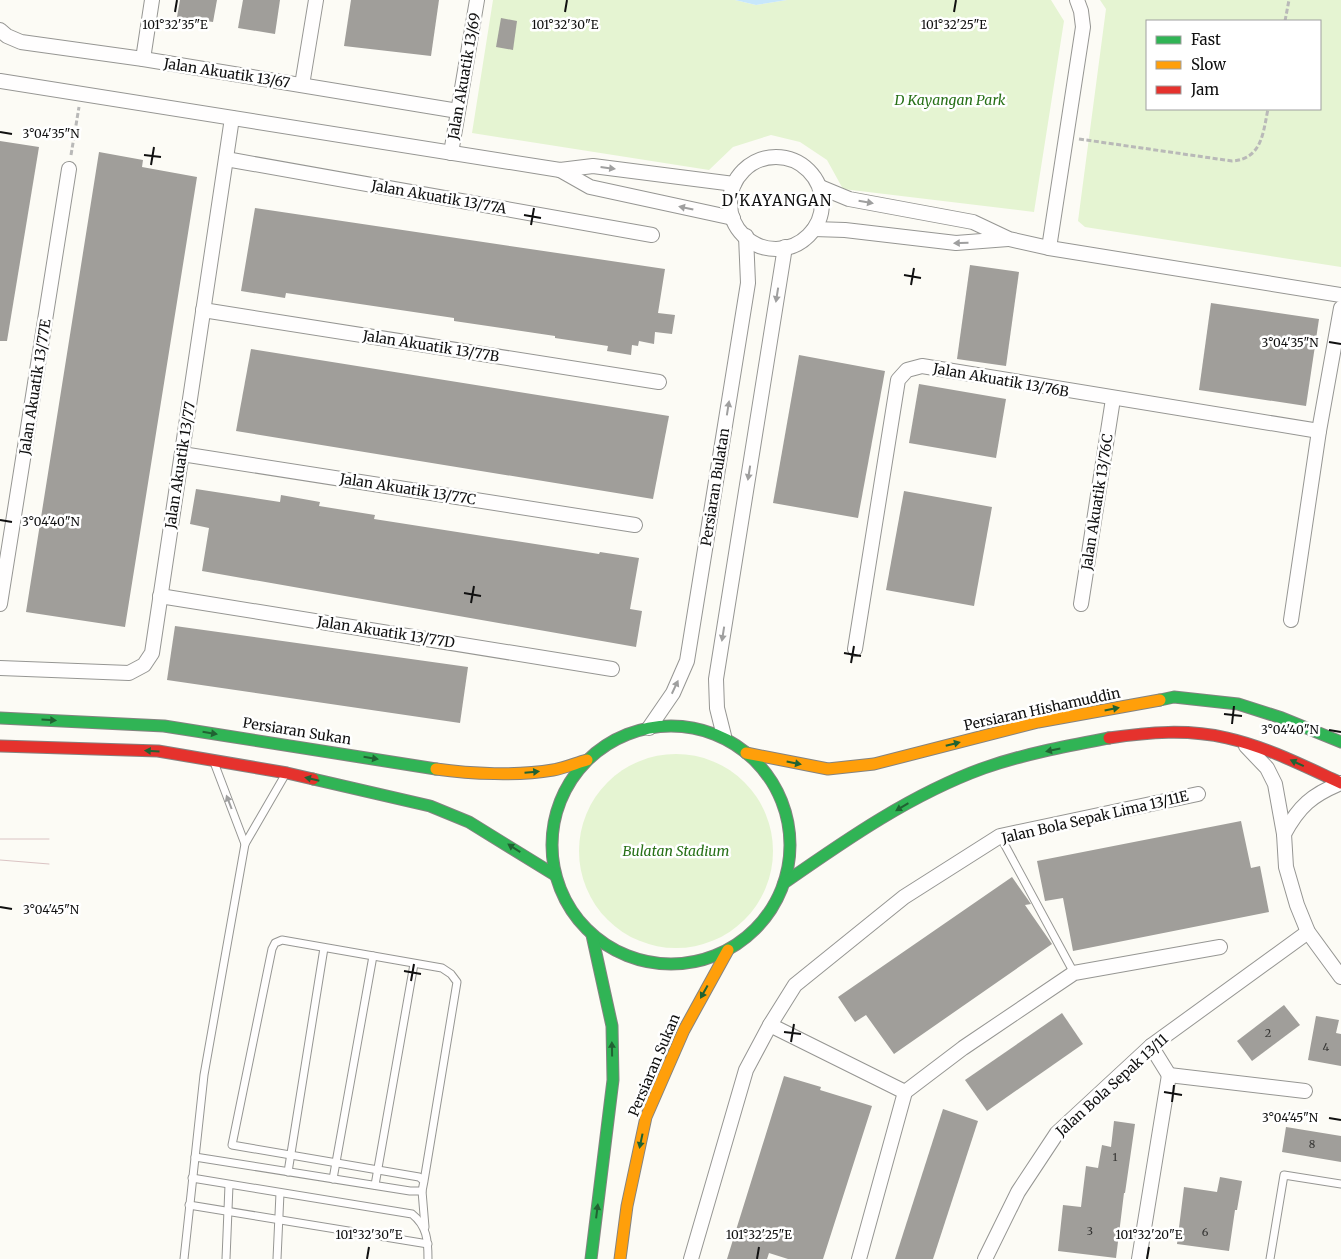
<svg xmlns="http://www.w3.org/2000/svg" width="1341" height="1259" font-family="Merriweather,serif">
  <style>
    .green { fill: #e5f4d2; fill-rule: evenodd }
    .water { fill: #c7e7fb }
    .building { fill: #a09e9a }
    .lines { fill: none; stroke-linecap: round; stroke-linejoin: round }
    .lane-casing { stroke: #969693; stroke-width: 9 }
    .street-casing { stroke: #969693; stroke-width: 16 }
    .fast-casing { stroke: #848380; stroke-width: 13 }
    .slow-casing { stroke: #848380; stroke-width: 13 }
    .jam-casing { stroke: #848380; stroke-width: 13 }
    .path { stroke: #b9b9b8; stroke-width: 3; stroke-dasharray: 5 2.5; stroke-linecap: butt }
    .lane { stroke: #fffefe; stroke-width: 7 }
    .street { stroke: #fffefe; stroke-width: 14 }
    .fast { stroke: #30b455; stroke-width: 11 }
    .slow { stroke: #ff9f0a; stroke-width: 11 }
    .jam { stroke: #e5322d; stroke-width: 11 }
    .tram { stroke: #dbc4c4; stroke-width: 1 }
    .oneway { fill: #9f9f9f }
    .oneway2 { fill: #206232 }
    .ticks { fill: none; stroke: #101010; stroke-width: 2 }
    .labels { text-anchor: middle; stroke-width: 5; stroke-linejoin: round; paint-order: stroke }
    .number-label { font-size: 11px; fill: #343432 }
    .street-label { font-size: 14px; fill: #101010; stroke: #fff }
    .park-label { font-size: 14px; font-style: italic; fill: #277017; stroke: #fff }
    .neighbourhood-label { font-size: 15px; letter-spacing: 1px; fill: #101010; stroke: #fff }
    .ticks-label { font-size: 12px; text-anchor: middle; fill: #101010; stroke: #fff; stroke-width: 5; stroke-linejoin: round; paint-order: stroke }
  </style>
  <rect width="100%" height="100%" fill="#fcfbf5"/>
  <!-- green -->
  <g class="green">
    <polygon points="493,0 735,0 756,5 787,0 1051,0 1064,21 1034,212 843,189 827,160 800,142 771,135 733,147 709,170 472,133"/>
    <path d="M1100 0H1341V267L1085 227 1078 221 1106 9ZM1147 21H1320V109H1147Z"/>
    <circle cx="676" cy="851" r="97"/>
  </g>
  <!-- water -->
  <polygon class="water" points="735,0 787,0 756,5"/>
  <!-- building -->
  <g class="building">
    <polygon points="180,0 217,0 213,22 177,17"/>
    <polygon points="243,0 280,0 275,34 238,28"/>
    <polygon points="351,0 439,0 431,56 344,46"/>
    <polygon points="501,18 517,21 513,50 496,47"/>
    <polygon points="0,141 39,147 7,341 0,341"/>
    <polygon points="99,152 143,160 142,167 197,177 125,627 26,612"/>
    <polygon points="255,208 665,269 658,313 675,315 672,334 655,332 654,344 639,341 638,346 632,345 631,355 607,351 608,346 555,338 555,336 454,321 454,318 286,293 285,298 241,291"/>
    <polygon points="970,265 1019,272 1006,366 957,359"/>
    <polygon points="1211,303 1319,319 1306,406 1199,390"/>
    <polygon points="251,349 669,416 653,499 236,431"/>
    <polygon points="799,355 885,371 858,518 773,503"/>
    <polygon points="919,384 1006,399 996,458 909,443"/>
    <polygon points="196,489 280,502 281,495 320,502 319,506 375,515 374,519 599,554 600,552 639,558 630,609 642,611 636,647 202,571 209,528 190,524"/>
    <polygon points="904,491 992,507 974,606 886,590"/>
    <polygon points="175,626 468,667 460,723 167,680"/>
    <polygon points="1241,821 1251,868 1260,866 1269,912 1073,951 1063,898 1045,901 1037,861"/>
    <polygon points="1012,877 1031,904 1025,905 1052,944 894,1054 866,1015 855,1022 838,997"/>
    <polygon points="1284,1005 1300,1025 1252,1061 1237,1041"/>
    <polygon points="1062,1013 1083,1044 987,1111 965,1080"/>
    <polygon points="1316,1016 1339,1020 1336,1033 1341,1034 1341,1066 1308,1060"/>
    <polygon points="784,1076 821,1087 820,1090 872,1106 823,1259 788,1259 769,1253 767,1259 727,1259"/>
    <polygon points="943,1109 978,1121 933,1259 895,1259"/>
    <polygon points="1114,1121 1135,1124 1125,1193 1124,1193 1116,1258 1058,1251 1063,1205 1081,1207 1086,1166 1098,1168 1102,1145 1111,1147"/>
    <polygon points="1286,1127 1341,1136 1341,1162 1282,1152"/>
    <polygon points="1220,1177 1242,1181 1237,1210 1235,1210 1229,1251 1177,1244 1184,1187 1217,1192"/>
  </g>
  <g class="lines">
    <!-- lane casing -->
    <g class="lane-casing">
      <g id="lane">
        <polyline points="215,765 245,844"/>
        <polyline points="1000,836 1074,973"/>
        <polyline points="195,1157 410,1191 422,1191 424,1181 419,1177 232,1145 272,949 275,943 282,940 442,968 451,974 457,982 424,1181"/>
        <polyline points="288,1172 324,948"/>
        <path d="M192 1178 412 1214C427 1226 428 1240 428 1259"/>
        <polyline points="333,1179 373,956"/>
        <polyline points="375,1185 414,964"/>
        <polyline points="422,1191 425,1227"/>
        <polyline points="189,1205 428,1244"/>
        <polyline points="184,1259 204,1075 245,844 285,775"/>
        <polyline points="226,1259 229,1185"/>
        <polyline points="277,1259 280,1193"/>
        <polyline points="1270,1259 1284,1175 1341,1184"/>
      </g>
    </g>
    <!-- street casing -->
    <g class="street-casing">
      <g id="street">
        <polyline points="0,30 7,36 21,42 143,59 458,111"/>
        <polyline points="143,59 152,0"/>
        <polyline points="0,81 560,170 593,166 734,184"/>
        <polyline points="302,85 316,0"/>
        <polyline points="451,153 477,0"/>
        <circle cx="776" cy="203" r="46"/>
        <polyline points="226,159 652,235"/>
        <polyline points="560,170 590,187 733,218"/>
        <polyline points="820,187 849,199 973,222 1009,239 1049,248 1341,295"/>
        <polyline points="814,229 845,230 956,243 1008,239"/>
        <polyline points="1049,248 1083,27 1081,11 1077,0"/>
        <polyline points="203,310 659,382"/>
        <polyline points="182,454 635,525"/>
        <polyline points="160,596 612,669"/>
        <polyline points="0,604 69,169"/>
        <polyline points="1081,604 1113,399"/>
        <polyline points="1291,620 1319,431 1341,308"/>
        <polyline points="855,649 898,380 907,370 922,366 1319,431"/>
        <polyline points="0,668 129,673 144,665 152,653 232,118"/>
        <polyline points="649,728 673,693 687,661 748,283 746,236"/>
        <polyline points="724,736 717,708 716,679 785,247"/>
        <polyline points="1246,746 1267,768 1275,784 1284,834 1286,867 1297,905 1308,932 1341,977"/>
        <path d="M1284 834C1299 806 1312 795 1341 783"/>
        <polyline points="770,1025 905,1092"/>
        <polyline points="1151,1046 1169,1075"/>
        <polyline points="1169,1075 1305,1091"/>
        <polyline points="691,1259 746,1070 770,1025 795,985 904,897 1000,836 1198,794"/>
        <polyline points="859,1259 905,1092 963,1048 1074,973 1220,947"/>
        <polyline points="985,1259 1018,1192 1057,1133 1151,1046 1308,932"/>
        <polyline points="1139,1259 1169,1075"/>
      </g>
    </g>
    <!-- fast casing -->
    <g class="fast-casing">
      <g id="fast">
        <polyline points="1160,700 1174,697 1238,704 1282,718 1341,742"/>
        <polyline points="0,718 164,726 436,769"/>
        <circle cx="671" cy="845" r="119"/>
        <polyline points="313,779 430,806 469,822 555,875"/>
        <path d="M784 883C847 839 912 794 984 768 1024 754 1067 746 1109 738"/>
        <polyline points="591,1259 613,1080 612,1026 592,935"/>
      </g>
    </g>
    <!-- slow casing -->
    <g class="slow-casing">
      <g id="slow">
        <polyline points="746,753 828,769 874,764 1038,722 1160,700"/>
        <path d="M436 769C471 774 518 776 553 770 565 768 576 763 587 760"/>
        <polyline points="620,1259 627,1206 646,1117 684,1030 728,950"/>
      </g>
    </g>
    <!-- jam casing -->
    <g class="jam-casing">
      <g id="jam">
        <path d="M1109 738C1149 732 1188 729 1227 738 1267 747 1304 766 1341 783"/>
        <polyline points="0,746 158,751 287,773 313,779"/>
      </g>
    </g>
    <!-- path -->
    <g class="path">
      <polyline points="1285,21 1289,0"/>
      <path d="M1079 139 1232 161C1262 159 1263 133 1268 109"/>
      <polyline points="71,155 79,107"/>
    </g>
    <!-- lane -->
    <use href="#lane" class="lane"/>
    <!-- street -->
    <use href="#street" class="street"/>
    <!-- fast -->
    <use href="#fast" class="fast"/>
    <!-- slow -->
    <use href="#slow" class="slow"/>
    <!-- jam -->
    <use href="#jam" class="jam"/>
    <!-- tram -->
    <g class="tram">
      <polyline points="0,839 49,839"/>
      <polyline points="0,860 49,864"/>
    </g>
  </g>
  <!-- one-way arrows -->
  <defs><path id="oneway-solid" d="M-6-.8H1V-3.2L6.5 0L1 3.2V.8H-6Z" transform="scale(1.25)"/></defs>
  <g class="oneway">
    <use href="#oneway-solid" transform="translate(608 168) rotate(7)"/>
    <use href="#oneway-solid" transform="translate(866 202) rotate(10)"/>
    <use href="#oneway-solid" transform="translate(686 208) rotate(-168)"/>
    <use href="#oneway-solid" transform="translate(961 243) rotate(178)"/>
    <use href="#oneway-solid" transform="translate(777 295) rotate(99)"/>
    <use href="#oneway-solid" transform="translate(728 408) rotate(-81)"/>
    <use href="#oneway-solid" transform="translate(749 473) rotate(99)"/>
    <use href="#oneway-solid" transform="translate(723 634) rotate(99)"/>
    <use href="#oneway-solid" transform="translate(675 687) rotate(-65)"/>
    <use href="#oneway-solid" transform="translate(229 802) rotate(-111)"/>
  </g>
  <g class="oneway2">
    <use href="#oneway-solid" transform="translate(1112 709) rotate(-11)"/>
    <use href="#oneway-solid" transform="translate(49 720) rotate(3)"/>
    <use href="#oneway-solid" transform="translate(210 733) rotate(9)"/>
    <use href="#oneway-solid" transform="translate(953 744) rotate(-14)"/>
    <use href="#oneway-solid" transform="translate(1053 750) rotate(168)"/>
    <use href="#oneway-solid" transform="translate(152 751) rotate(-177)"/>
    <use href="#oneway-solid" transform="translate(371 758) rotate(9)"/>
    <use href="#oneway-solid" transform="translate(794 763) rotate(11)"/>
    <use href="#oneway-solid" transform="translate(1297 763) rotate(-155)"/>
    <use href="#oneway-solid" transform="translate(532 772) rotate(-5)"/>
    <use href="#oneway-solid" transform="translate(312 779) rotate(-167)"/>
    <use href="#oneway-solid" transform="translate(902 807) rotate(149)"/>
    <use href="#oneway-solid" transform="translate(514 848) rotate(-147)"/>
    <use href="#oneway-solid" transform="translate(704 992) rotate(119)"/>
    <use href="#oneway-solid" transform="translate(612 1049) rotate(-91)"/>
    <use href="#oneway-solid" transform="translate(641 1141) rotate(102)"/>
    <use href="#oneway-solid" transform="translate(597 1211) rotate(-83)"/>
  </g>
  <!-- ticks -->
  <path class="ticks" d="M175 12 177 0M565 12 567 0M954 12 956 0M0 132 12 134M144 155 161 157M151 165 154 147M524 215 541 218M531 225 534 208M904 275 921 278M911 285 914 268M1329 342 1341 344M0 520 12 522M464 593 481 596M471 603 474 586M844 653 861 656M851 663 854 646M1224 714 1242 716M1232 724 1234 706M1329 730 1341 732M0 907 12 909M404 971 421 974M411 981 414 964M784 1032 801 1034M791 1042 794 1024M1164 1092 1182 1095M1172 1102 1174 1085M1329 1118 1341 1120M367 1259 369 1247M757 1259 759 1247M1147 1259 1149 1247"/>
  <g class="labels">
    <!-- number labels -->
    <g class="number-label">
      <text x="1268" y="1037">2</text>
      <text x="1326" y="1051">4</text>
      <text x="1312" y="1148">8</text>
      <text x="1115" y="1161">1</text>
      <text x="1090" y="1235">3</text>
      <text x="1205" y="1236">6</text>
    </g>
    <!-- street labels -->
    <g class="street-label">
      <text transform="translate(227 73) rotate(9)" y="5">Jalan Akuatik 13/67</text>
      <text transform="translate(464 76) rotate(-80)" y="5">Jalan Akuatik 13/69</text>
      <text transform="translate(439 197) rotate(10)" y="5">Jalan Akuatik 13/77A</text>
      <text transform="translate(431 346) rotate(9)" y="5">Jalan Akuatik 13/77B</text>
      <text transform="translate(1001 380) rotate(10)" y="5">Jalan Akuatik 13/76B</text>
      <text transform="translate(35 387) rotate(-81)" y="5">Jalan Akuatik 13/77E</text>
      <text transform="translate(180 465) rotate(-81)" y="5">Jalan Akuatik 13/77</text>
      <text transform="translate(715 487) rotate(-81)" y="5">Persiaran Bulatan</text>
      <text transform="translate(408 489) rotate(9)" y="5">Jalan Akuatik 13/77C</text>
      <text transform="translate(1097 502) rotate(-81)" y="5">Jalan Akuatik 13/76C</text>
      <text transform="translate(386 632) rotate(9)" y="5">Jalan Akuatik 13/77D</text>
      <text transform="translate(1042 709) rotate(-12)" y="5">Persiaran Hishamuddin</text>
      <text transform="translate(297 731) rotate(9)" y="5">Persiaran Sukan</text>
      <text transform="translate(1095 817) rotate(-13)" y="5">Jalan Bola Sepak Lima 13/11E</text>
      <text transform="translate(654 1065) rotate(-67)" y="5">Persiaran Sukan</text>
      <text transform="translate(1112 1085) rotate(-42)" y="5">Jalan Bola Sepak 13/11</text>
    </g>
    <!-- park labels -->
    <g class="park-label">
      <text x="950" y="105">D Kayangan Park</text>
      <text x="676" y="856">Bulatan Stadium</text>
    </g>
    <!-- neighbourhood labels -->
    <g class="neighbourhood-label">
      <text x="777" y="206">D'KAYANGAN</text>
    </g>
  </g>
  <g class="ticks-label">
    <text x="175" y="29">101°32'35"E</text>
    <text x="565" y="29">101°32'30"E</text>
    <text x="954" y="29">101°32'25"E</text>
    <text x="51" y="138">3°04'35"N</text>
    <text x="1290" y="347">3°04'35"N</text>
    <text x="51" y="526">3°04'40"N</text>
    <text x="1290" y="734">3°04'40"N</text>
    <text x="51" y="914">3°04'45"N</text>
    <text x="1290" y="1122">3°04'45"N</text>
    <text x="369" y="1239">101°32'30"E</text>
    <text x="759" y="1239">101°32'25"E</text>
    <text x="1149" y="1239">101°32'20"E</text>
  </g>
  <!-- legend -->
  <rect x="1146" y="20" width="175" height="90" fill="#ffffff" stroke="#9f9f9f"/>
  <rect x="1156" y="36" width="25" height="8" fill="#30b455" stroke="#9f9f9f"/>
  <text x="1191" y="45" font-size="15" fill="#101010">Fast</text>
  <rect x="1156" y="61" width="25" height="8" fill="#ff9f0a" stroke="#9f9f9f"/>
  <text x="1191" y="70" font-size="15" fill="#101010">Slow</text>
  <rect x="1156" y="86" width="25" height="8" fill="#e5322d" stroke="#9f9f9f"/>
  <text x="1191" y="95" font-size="15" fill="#101010">Jam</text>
</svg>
